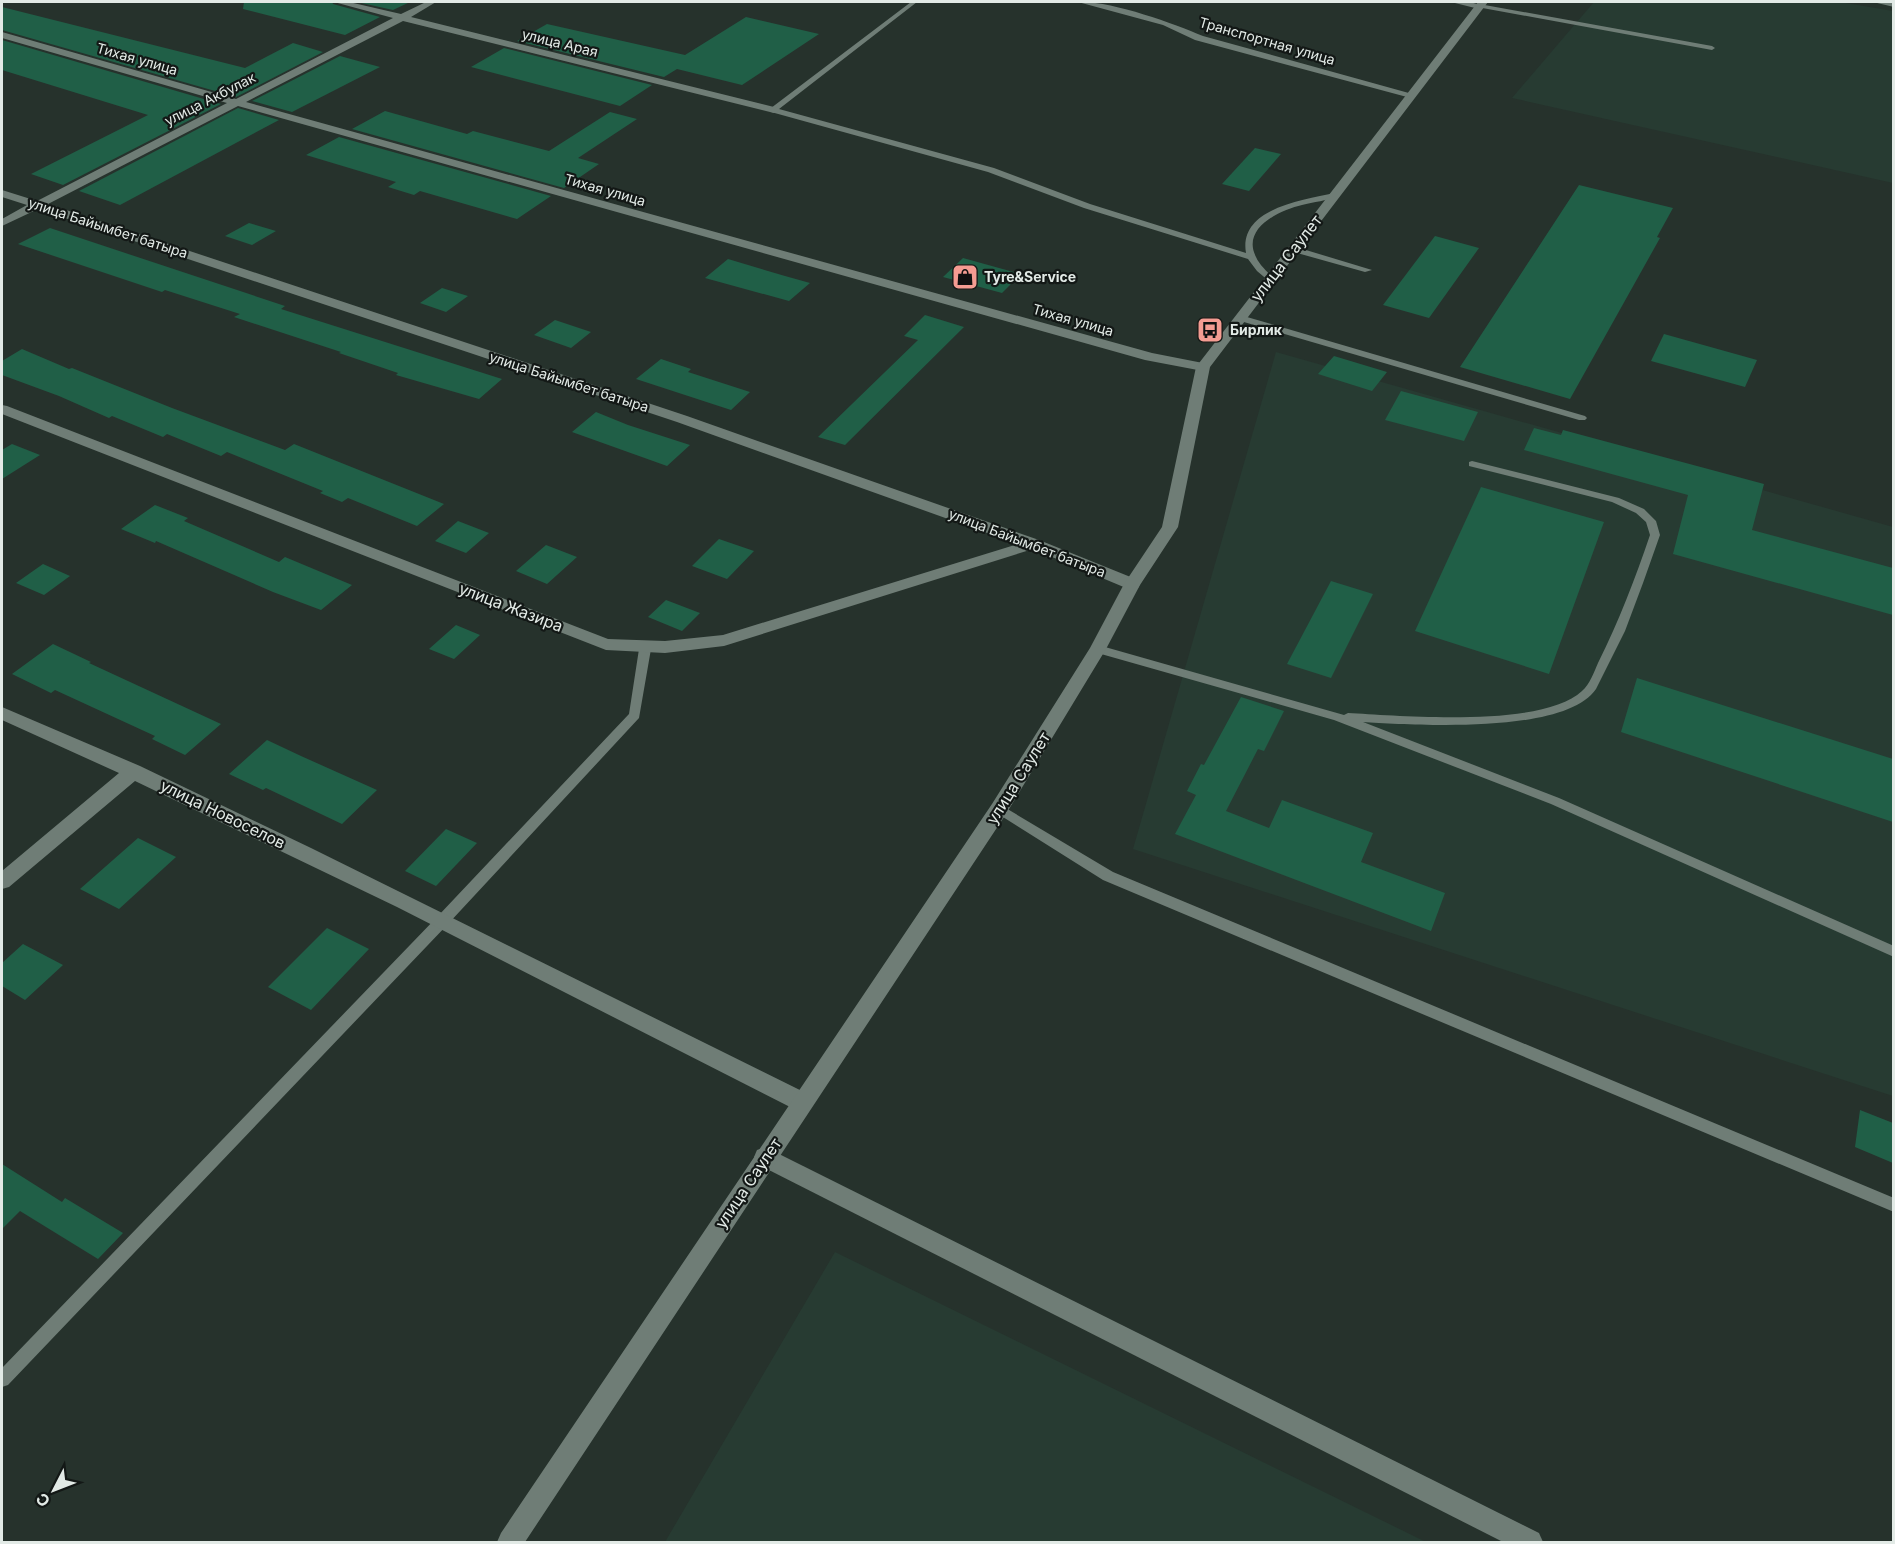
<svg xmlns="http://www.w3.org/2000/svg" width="1895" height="1544" font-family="Inter,sans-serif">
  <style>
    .built { fill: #273b32 }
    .building { fill: #205f47 }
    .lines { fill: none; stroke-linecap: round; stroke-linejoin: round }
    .service { fill: #6f7d76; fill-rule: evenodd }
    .minor { fill: #6f7d76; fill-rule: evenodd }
    .tertiary { fill: #6f7d76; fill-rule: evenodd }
    .labels { text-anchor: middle; stroke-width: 4.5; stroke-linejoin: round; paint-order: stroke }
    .far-street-label { font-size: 14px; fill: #e2eae6; stroke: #131816 }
    .far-poi-label { font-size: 14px; font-weight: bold; fill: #e2eae6; stroke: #131816; text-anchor: start }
    .street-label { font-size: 16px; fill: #e2eae6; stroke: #131816 }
  </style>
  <rect width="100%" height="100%" fill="#26322c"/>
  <!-- built -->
  <g class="built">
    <polygon points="1594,2 1840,2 1893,11 1893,183 1512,98"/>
    <polygon points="1276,352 1893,527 1893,1096 1133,849"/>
    <polygon points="835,1252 1426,1542 665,1542"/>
  </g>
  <!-- building -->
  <g class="building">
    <polygon points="244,2 332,2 333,4 380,17 345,35 243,9"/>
    <polygon points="357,2 410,2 393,10"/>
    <polygon points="2,7 245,68 293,43 323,52 236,97 2,30"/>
    <polygon points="746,17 819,34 742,85 677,69 664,77 517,41 547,24 685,55"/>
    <polygon points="2,40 221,104 63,185 31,174 148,115 2,70"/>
    <polygon points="504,48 652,85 620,106 471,67"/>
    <polygon points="340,56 380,67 292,112 252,101"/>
    <polygon points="238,108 279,120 120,205 79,191"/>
    <polygon points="385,111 467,134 473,131 549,151 610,112 637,119 578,158 599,164 564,188 352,129"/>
    <polygon points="339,137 551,196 517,219 420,191 414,195 388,187 396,182 306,155"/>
    <polygon points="1255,148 1281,154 1249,191 1222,184"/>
    <polygon points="1579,185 1673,208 1657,237 1660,238 1570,399 1460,367"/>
    <polygon points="249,223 276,231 252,245 225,236"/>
    <polygon points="50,228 285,306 281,309 502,379 479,399 396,375 398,373 339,353 341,352 234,317 240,314 165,290 162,292 18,244"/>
    <polygon points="1435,236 1479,248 1429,318 1383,305"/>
    <polygon points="963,258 1021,274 1002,293 943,277"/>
    <polygon points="728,259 785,276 810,283 789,301 705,278"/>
    <polygon points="442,288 468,296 446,312 420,303"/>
    <polygon points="925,315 964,327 845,445 818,437 918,340 904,336"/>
    <polygon points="555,320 591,332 571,348 534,335"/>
    <polygon points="1664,334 1757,360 1745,387 1651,361"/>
    <polygon points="22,349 69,369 72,368 172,408 285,450 294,444 444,504 417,526 348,498 342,502 320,493 323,491 227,452 221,456 167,434 163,437 112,416 109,418 59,396 2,375 2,361"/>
    <polygon points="1334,356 1387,372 1372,391 1318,374"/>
    <polygon points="661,359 691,369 688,372 750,392 731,410 636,379"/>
    <polygon points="1401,391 1478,412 1464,441 1385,420"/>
    <polygon points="596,412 628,425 690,445 667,466 572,432"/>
    <polygon points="1534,428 1561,435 1563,430 1764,484 1752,530 1893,568 1893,615 1673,554 1688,495 1524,450"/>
    <polygon points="12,444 40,455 2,479 2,450"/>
    <polygon points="1481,487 1604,522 1549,674 1415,631"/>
    <polygon points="155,505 188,518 184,521 279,562 285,557 352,585 321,610 273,592 156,541 155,543 121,529"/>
    <polygon points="458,521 489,533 466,553 435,541"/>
    <polygon points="719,539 754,551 727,579 692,566"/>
    <polygon points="546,545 577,557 547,584 516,571"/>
    <polygon points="43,564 70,576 44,595 16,583"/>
    <polygon points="1331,581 1373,594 1331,678 1287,664"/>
    <polygon points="666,600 700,613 682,631 648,617"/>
    <polygon points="456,625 480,635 454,659 429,649"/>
    <polygon points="53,644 91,662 89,663 221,724 185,755 152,739 155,736 55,690 51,693 12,674"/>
    <polygon points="1637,678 1893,759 1893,822 1621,732"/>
    <polygon points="1241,697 1284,711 1264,751 1258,749 1226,811 1269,828 1282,800 1373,833 1361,862 1445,893 1431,931 1175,834 1196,795 1187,791 1201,764 1204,765"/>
    <polygon points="267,740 301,756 377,790 342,824 266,788 263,790 229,774"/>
    <polygon points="446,829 477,843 436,886 405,871"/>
    <polygon points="138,838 176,857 119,909 80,889"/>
    <polygon points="327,928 369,949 311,1010 268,987"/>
    <polygon points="23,944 63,965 25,1000 2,986 2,963"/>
    <polygon points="1860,1110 1893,1123 1893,1163 1855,1147"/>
    <polygon points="2,1164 62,1202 65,1198 123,1233 98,1259 20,1211 2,1229"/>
  </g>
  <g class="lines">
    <!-- service -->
    <g class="service">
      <path d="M911 2H917L779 109 994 168 1090 204 1246 253C1238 208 1304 200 1334 193L1338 195C1328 201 1313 202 1302 205 1280 210 1241 228 1256 257 1260 266 1268 272 1274 279L1270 282 1257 271 1248 259 1084 208 988 172 771 112V108Z"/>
      <polygon points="1873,2 1894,3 1894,7"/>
      <polygon points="1479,4 1712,46 1715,48 1712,50 1477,7 1476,6"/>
      <polygon points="1290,247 1296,247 1372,270 1365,272 1290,251"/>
      <polygon points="1240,315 1585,416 1587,418 1585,420 1579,420 1237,320 1236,318"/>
      <path d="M1472 461 1619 498 1644 509 1656 521 1660 535 1643 583 1625 631 1596 689C1565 735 1414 725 1363 722L1559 798 1894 946V957L1551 804 1334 720 1094 652 1092 649 1098 645 1344 715 1348 713C1402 716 1543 728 1582 691 1590 684 1594 672 1598 663 1619 621 1635 579 1650 535L1646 522 1636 513 1612 502 1469 466V462Z"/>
      <polygon points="645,645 651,649 639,718 448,924 8,1385 2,1387 2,1368 438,916 629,714 639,649"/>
      <polygon points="999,804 1113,872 1894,1198 1894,1212 1103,880 995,812 993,809 995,806"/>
    </g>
    <!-- minor -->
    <g class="minor">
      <polygon points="334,2 349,2 401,14 426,2 436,2 411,17 778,108 779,110 774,113 403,21 246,102 1152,353 1208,364 1210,367 1203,371 1145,360 238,106 48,204 687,416 1039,540 1138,580 1140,584 1138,588 1126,588 1033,549 724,646 665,653 606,650 2,414 2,405 7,406 608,639 665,641 723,635 1018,544 677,422 38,209 2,226 2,219 27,205 2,197 2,190 37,201 227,103 2,38 2,32 236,99 393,18"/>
      <path d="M1078 2C1109 0 1173 23 1203 36L1416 95 1415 97H1407L1195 40 1163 25Z"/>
      <polygon points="1451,2 1470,2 1484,6 1479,9"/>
      <polygon points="2,707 140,766 311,848 810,1095 813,1102 810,1109 802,1112 794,1109 397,907 135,781 9,887 2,889 2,871 119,773 2,720"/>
      <polygon points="765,1147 1539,1533 1543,1542 1503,1542 757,1164 754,1157 757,1150"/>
    </g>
    <!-- tertiary -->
    <polygon class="tertiary" points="1478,2 1488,2 1210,367 1178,527 1140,585 1106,649 1006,814 525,1542 497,1542 501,1533 992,804 1090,648 1124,584 1162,527 1196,367"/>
  </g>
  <!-- icons -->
  <defs>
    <g id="shop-square" transform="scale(1.35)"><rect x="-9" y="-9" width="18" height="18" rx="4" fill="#f59c92" stroke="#131816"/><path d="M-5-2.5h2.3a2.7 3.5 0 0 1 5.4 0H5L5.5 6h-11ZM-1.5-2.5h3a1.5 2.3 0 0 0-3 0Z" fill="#111"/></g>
    <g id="bus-square" transform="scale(1.35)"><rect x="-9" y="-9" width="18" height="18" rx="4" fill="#f59c92" stroke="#131816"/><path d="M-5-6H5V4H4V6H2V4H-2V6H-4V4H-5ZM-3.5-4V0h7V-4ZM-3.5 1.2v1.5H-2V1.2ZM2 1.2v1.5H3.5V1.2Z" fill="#111"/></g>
  </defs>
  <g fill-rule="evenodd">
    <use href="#shop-square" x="965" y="277"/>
    <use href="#bus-square" x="1210" y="330"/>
  </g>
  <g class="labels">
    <!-- far-street labels -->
    <g class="far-street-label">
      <text transform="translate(1267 41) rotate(16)" y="5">Транспортная улица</text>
      <text transform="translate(560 43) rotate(14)" y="5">улица Арая</text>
      <text transform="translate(137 59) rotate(16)" y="5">Тихая улица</text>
      <text transform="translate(210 99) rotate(-27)" y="5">улица Акбулак</text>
      <text transform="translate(605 190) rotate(16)" y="5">Тихая улица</text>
      <text transform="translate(108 228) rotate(18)" y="5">улица Байымбет батыра</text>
      <text transform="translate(1073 320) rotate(16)" y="5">Тихая улица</text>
      <text transform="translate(569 382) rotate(18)" y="5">улица Байымбет батыра</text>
      <text transform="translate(1027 543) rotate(21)" y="5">улица Байымбет батыра</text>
    </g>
    <!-- far-poi labels -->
    <g class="far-poi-label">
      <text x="984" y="282">Tyre&amp;Service</text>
      <text x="1230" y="335">Бирлик</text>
    </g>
    <!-- street labels -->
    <g class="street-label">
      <text transform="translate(1286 258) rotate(-52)" y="6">улица Саулет</text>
      <text transform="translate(511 607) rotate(21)" y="6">улица Жазира</text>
      <text transform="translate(1018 778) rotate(-58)" y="6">улица Саулет</text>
      <text transform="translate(223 814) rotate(26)" y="6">улица Новоселов</text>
      <text transform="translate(748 1183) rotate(-56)" y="6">улица Саулет</text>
    </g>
  </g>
  <!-- border -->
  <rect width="1895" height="1544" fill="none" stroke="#e2eae6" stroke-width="6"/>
  <!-- north arrow -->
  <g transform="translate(54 1490) rotate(228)" stroke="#131816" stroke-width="4.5" paint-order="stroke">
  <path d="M0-4.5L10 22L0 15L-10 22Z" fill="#e2eae6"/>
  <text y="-9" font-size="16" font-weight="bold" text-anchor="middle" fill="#e2eae6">С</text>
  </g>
</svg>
